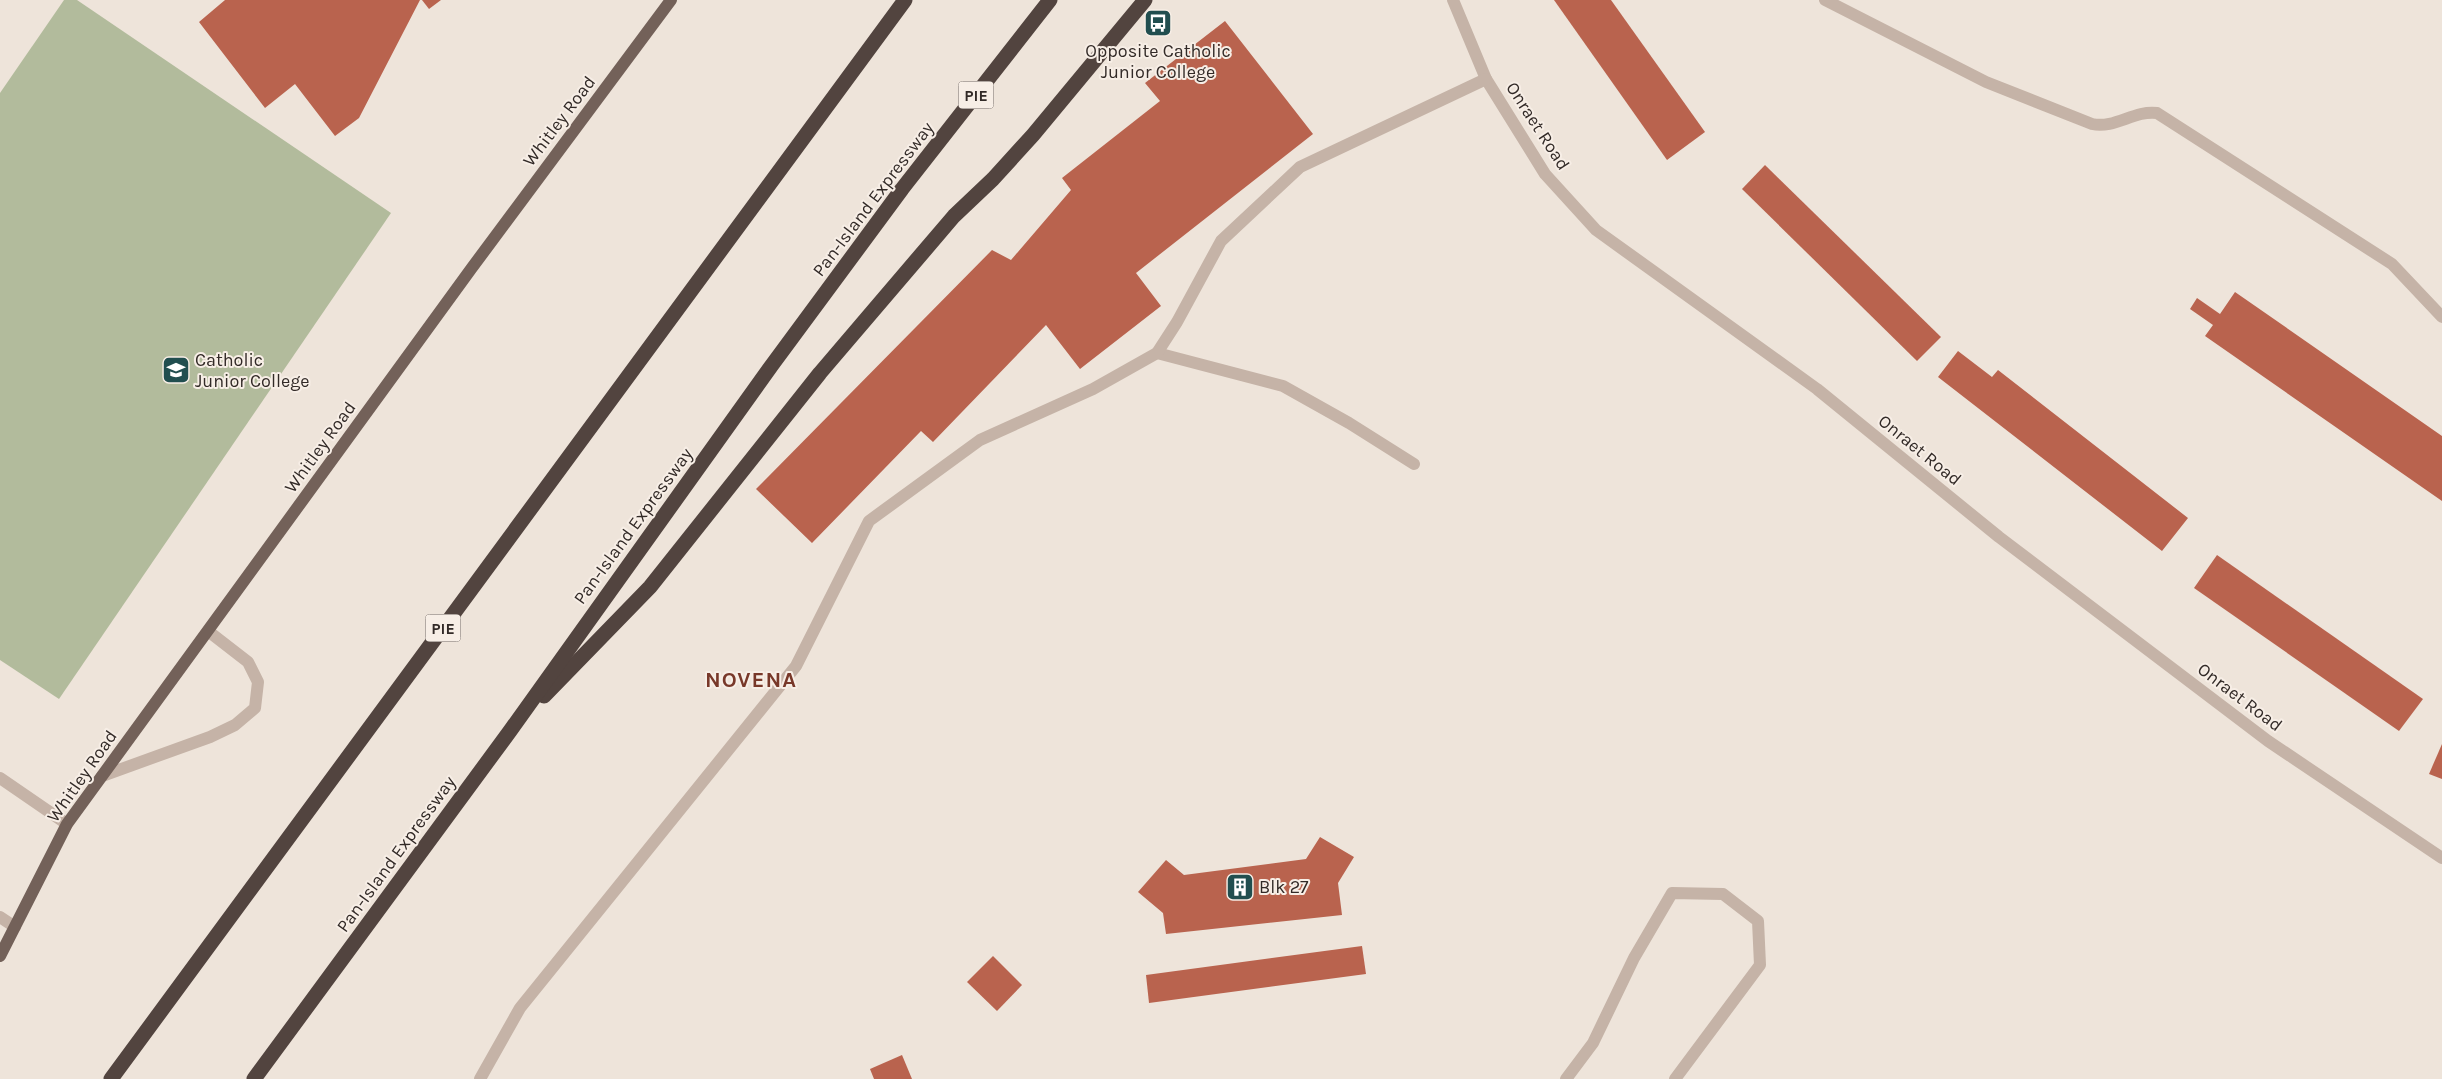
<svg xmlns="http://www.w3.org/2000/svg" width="2442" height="1079" font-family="Karla,sans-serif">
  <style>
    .green { fill: #b2bb9c }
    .building { fill: #b9634e }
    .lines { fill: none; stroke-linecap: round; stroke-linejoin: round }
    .minor { stroke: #c5b3a7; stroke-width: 12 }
    .major { stroke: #736159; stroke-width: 12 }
    .highway { stroke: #52443f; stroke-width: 15 }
    .labels { text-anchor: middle; stroke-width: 4; stroke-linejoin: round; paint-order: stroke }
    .shield { fill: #f7eee6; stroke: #6d6560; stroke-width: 1 }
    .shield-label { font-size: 16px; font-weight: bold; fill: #322a27 }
    .poi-label { font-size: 18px; fill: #322a27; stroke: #f7eee6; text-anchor: start }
    .street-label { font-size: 18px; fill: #322a27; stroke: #f7eee6 }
    .district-label { font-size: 22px; font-weight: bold; letter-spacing: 1px; fill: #783829; stroke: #f7eee6 }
  </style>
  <rect width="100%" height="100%" fill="#eee4da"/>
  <!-- green -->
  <polygon class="green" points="64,0 77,0 391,213 59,699 0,660 0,93"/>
  <!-- building -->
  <g class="building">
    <polygon points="225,0 420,0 359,118 335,136 295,84 265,108 199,22"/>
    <polygon points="422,0 441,0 429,9"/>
    <polygon points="1554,0 1611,0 1705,132 1667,160"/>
    <polygon points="1225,21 1313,134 1136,273 1161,306 1080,369 1046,325 933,442 921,431 812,543 756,489 992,250 1011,260 1071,190 1062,178 1160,101 1145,83"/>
    <polygon points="1765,165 1941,337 1917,361 1742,189"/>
    <polygon points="2235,292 2442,436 2442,501 2205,336 2213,325 2190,309 2197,298 2220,314"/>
    <polygon points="1958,351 1992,377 1998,370 2188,518 2162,551 1938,377"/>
    <polygon points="2217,555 2423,699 2399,731 2194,588"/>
    <polygon points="2442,744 2442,779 2429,774"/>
    <polygon points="1320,837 1354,857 1338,883 1342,915 1166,934 1163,913 1138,892 1166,860 1184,875 1306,859"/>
    <polygon points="1362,946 1366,974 1149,1003 1146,975"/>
    <polygon points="993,956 1022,985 997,1011 967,982"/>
    <polygon points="902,1055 912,1079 874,1079 870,1069"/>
  </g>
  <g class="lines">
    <!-- minor -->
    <g class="minor">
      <polyline points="1453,0 1486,79 1545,174 1596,230 1817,389 1999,537 2268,741 2442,858"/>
      <path d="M1825 0 1986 82 2092 124C2115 129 2134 110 2157 113L2392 264 2442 317"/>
      <polyline points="1157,353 1283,386 1349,423 1414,464"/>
      <polyline points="102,776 210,737 235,725 255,708 258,682 248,662 208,631"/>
      <polyline points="0,778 67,824"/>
      <polyline points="0,917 15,927"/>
      <polyline points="480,1079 520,1008 796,666 869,521 980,440 1093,389 1157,353 1177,322 1221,241 1300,167 1486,79"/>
      <polyline points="1566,1079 1593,1043 1634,958 1672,893 1723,894 1758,921 1760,965 1675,1079"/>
    </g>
    <!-- major -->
    <polyline class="major" points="0,956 67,824 471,269 671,0"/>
    <!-- highway -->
    <g class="highway">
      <polyline points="544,696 650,587 820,373 954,216 993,179 1033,135 1145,0"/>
      <polyline points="111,1079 905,0"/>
      <polyline points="254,1079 510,731 772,365 902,189 1050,0"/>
    </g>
  </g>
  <!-- icons -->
  <defs>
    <g id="bus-square" transform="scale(1.4375)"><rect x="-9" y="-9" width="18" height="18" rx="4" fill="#214e4f" stroke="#f7eee6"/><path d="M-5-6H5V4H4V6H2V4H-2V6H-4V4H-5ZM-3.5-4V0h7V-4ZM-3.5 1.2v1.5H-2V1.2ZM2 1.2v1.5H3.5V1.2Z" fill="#fff"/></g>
    <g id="university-square" transform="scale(1.4375)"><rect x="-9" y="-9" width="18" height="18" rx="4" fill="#214e4f" stroke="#f7eee6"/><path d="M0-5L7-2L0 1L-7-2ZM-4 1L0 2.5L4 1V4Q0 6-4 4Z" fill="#fff"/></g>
    <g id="building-square" transform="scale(1.4375)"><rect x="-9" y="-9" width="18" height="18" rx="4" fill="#214e4f" stroke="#f7eee6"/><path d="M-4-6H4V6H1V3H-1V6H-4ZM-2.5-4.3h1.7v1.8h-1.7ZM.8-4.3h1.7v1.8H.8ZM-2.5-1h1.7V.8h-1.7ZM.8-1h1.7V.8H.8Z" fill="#fff"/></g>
  </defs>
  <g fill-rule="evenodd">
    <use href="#bus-square" x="1158" y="23"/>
    <use href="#university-square" x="176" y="370"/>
    <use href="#building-square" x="1240" y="887"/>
  </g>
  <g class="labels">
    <!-- shield labels -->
    <g class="shield">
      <rect x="958.5" y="81.5" width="35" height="27" rx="4"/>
      <rect x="425.5" y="614.5" width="35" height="27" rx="4"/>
    </g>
    <g class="shield-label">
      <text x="976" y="101">PIE</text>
      <text x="443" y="634">PIE</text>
    </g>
    <!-- poi labels -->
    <g class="poi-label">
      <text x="1158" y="57" text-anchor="middle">Opposite Catholic<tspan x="1158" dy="21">Junior College</tspan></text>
      <text x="195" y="366">Catholic<tspan x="195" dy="21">Junior College</tspan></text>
      <text x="1259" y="893">Blk 27</text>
    </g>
    <!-- street labels -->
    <g class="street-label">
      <text transform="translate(559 121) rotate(-53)" y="6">Whitley Road</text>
      <text transform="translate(1538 126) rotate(57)" y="6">Onraet Road</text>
      <text transform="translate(873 199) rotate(-53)" y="6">Pan-Island Expressway</text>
      <text transform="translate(320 447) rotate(-54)" y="6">Whitley Road</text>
      <text transform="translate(1920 450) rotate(39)" y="6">Onraet Road</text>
      <text transform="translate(633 526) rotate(-54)" y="6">Pan-Island Expressway</text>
      <text transform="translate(2240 697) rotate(37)" y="6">Onraet Road</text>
      <text transform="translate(82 776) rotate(-55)" y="6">Whitley Road</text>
      <text transform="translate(396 854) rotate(-54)" y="6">Pan-Island Expressway</text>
    </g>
    <!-- district labels -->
    <g class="district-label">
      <text x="751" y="687">NOVENA</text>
    </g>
  </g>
</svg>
